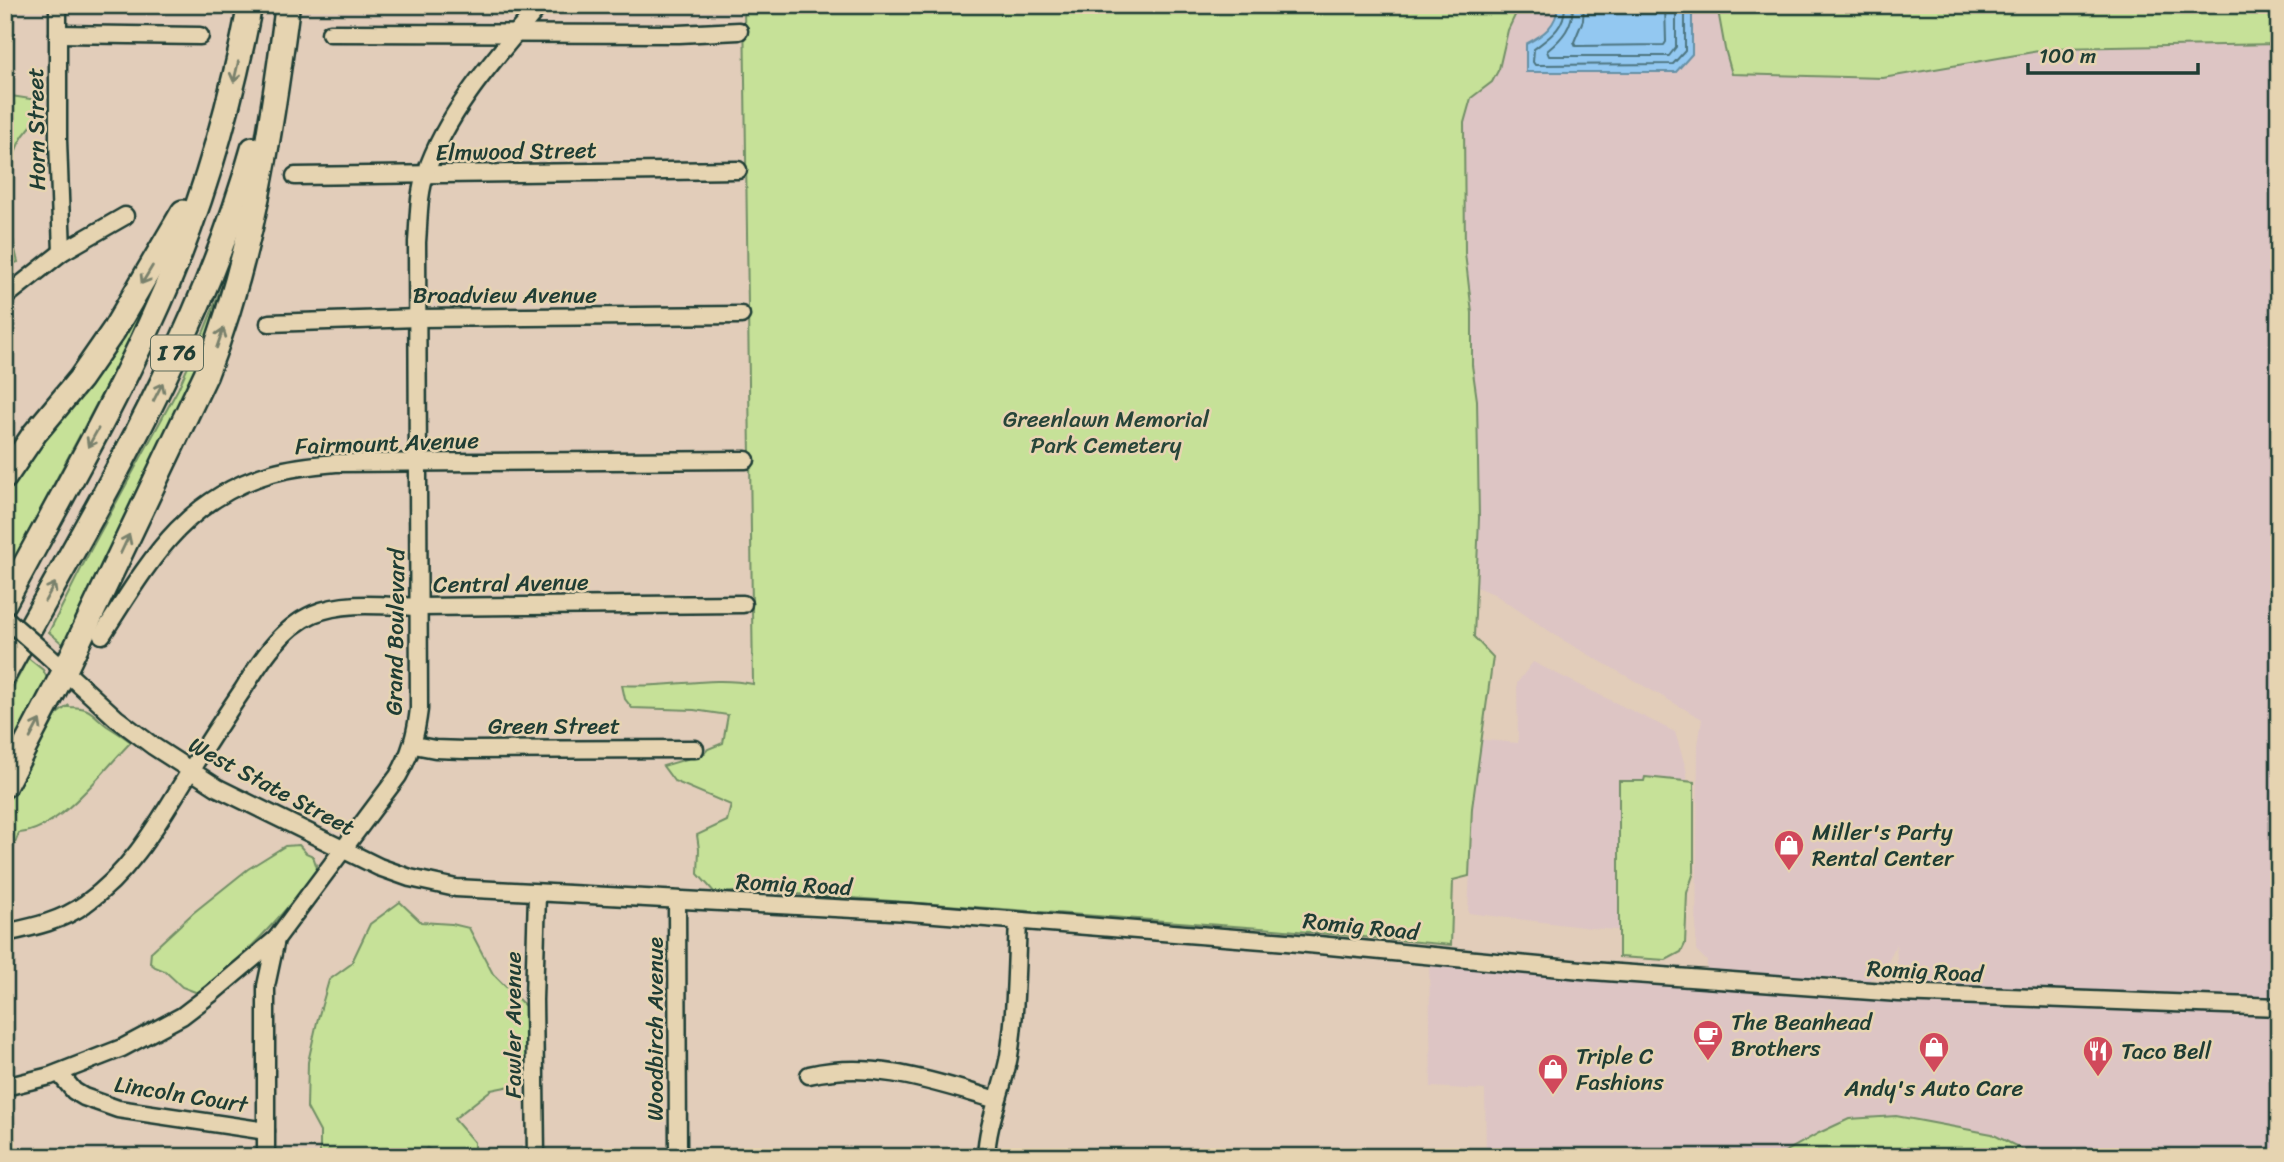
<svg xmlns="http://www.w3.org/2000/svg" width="2284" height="1162" font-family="Sriracha,sans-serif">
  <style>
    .built { fill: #ddc5c4; fill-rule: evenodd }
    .green { fill: #c6e198; stroke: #728f66; stroke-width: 2 }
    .water { fill: #93c8f1; stroke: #6590a5; stroke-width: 2 }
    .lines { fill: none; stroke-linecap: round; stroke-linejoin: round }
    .shore { stroke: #4d7580; stroke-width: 2 }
    .minor-casing { stroke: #1f3d34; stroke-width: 21 }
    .highway-casing { stroke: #1f3d34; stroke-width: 28 }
    .minor { stroke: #e6d4b1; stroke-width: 16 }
    .highway { stroke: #e6d4b1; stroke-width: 23 }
    .minor-bridge-casing { stroke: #1f3d34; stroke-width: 21; stroke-linecap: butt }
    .minor-bridge { stroke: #e6d4b1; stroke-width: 16 }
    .oneway { stroke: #79816c }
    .labels { text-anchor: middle; stroke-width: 5; stroke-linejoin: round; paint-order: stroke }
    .shield { fill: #e6d4b1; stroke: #5b6a5a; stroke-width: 2 }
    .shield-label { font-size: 21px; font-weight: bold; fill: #1f3d34 }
    .street-label { font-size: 23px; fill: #1f3d34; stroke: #e6d4b1 }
    .park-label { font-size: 23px; fill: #274539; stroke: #e6d4b1 }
    .poi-label { font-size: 23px; fill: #1f3d34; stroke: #e6d4b1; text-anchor: start }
  </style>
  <rect width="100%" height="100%" fill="#e2cdba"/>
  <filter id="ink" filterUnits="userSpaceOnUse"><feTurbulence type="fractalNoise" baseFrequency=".0143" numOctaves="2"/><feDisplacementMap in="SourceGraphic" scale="14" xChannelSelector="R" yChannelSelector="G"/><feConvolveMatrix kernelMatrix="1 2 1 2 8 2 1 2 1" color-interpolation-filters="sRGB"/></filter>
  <g filter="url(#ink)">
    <!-- built -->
    <g class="built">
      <path d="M1520 5H1717L1725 49 1733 74 1883 78 2056 48 2279 44V1157H2034V1155L1486 1157 1485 1090 1431 1087 1429 956 1706 978 1707 961 1696 950 1698 745 1702 719 1561 639 1494 594 1476 587 1479 521 1477 400 1472 365V313L1465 253 1464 123 1471 98 1492 82 1499 69 1508 30ZM1896 944 1899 993 1857 989 1886 967Z"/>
      <polygon points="1533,662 1675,732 1687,772 1690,878 1683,935 1591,928 1468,913 1476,739 1518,743 1517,683"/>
    </g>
    <!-- green -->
    <g class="green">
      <path d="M744 5H1520L1508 30 1499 69 1492 82 1471 98 1464 123 1465 253 1472 313V365L1477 400 1479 518 1474 637 1493 657 1472 808 1469 876 1453 880 1451 945 1274 929 755 891 715 893 698 874 699 849 697 835 727 821 731 805 674 781 663 766 704 754 708 749 723 743 728 715 694 710 632 708 625 699 622 685C666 689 711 675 753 684Z"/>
      <polygon points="1717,5 2279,5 2279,44 2056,48 1883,78 1732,74 1725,49"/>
      <path d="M5 95 37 100C38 130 30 121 19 143 4 174 9 230 18 262L5 266Z"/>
      <polygon points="250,215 194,385 66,647 49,632 90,551 178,389 204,331"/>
      <polygon points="140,313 124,352 5,576 5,489"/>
      <polygon points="28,658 43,670 48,680 5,773 5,703"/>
      <path d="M69 705 68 707C91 707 91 713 107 726 115 731 123 736 131 742 103 770 62 829 19 833L5 869V807L57 714Z"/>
      <polygon points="1645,777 1694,782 1694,872 1687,893 1685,944 1681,952 1666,960 1619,957 1619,781 1644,781"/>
      <path d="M299 845 306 853 313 856 318 871C282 915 244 959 198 993L182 987 165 971 155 967 150 963 151 952 193 913 248 869 285 846Z"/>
      <path d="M400 902 421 922 452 924 469 928 493 974 529 1010 526 1083 491 1090 454 1119 474 1142V1154C457 1160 442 1157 427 1148L416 1157H320V1132L307 1108 308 1062 317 1022 329 980 351 964 370 924Z"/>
      <polygon points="1896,1116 1992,1134 2034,1155 2032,1157 1776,1157 1819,1133 1849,1119"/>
    </g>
    <!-- water -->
    <path class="water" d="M1558 5H1692V54L1676 72H1526V44C1543 35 1557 26 1558 5Z"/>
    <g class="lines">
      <!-- shore -->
      <g class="shore">
        <path d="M1565 5C1565 28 1550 37 1534 49L1533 62 1535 65 1673 64 1685 51V5"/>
        <path d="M1573 5C1573 26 1563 38 1547 51L1549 56H1669L1676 47V5"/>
        <polyline points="1584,5 1583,20 1574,42 1576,46 1664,45 1666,42 1665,5"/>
      </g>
      <!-- minor casing -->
      <g class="minor-casing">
        <g id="minor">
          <polyline points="58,5 58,140 62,252"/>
          <polyline points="330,33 679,34 739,31"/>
          <polyline points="58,34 200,36"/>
          <polyline points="295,176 738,170"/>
          <polyline points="5,297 62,252 125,216"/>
          <polyline points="269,323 418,318 741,315"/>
          <path d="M102 635C149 562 183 499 272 473 293 467 314 465 336 463L746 460"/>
          <polyline points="45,653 116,718 153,746 218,788 379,867 410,878 456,888 910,912 1287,942 1592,971 1899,993 2279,1007"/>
          <polyline points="414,745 435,749 464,750 695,749"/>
          <polyline points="677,901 678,1157"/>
          <path d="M5 933C33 927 62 921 85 904 131 872 158 823 187 776 205 747 223 719 242 691 260 662 281 628 313 614 345 600 385 606 419 607L743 604"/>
          <polyline points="59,1073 74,1091 84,1097 118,1109 266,1131"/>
          <path d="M809 1075C875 1060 934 1082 997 1100"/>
          <path d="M5 1087 50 1076 122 1048 182 1016 212 993 276 939 398 776C411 754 416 734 419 709L417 242C419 219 418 194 426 173 448 109 497 56 540 5"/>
          <polyline points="266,1157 266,986 276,939"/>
          <polyline points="536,1157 534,1000 537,894"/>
          <path d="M986 1157C987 1122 1003 1090 1009 1056 1016 1012 1016 966 1018 921"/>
        </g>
      </g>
      <!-- highway casing -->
      <g class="highway-casing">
        <g id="highway">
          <polyline points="5,477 35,433 80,379 114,330 183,212"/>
          <path d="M5 602C54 510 107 419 150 324 197 223 229 115 250 5"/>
          <path d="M5 673C98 504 201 337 253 149"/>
          <path d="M5 785 64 672 206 374C252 257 271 133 287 9"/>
        </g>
      </g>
      <!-- minor -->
      <use href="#minor" class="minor"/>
      <!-- highway -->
      <use href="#highway" class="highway"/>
      <!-- minor-bridge casing -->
      <g class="minor-bridge-casing">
        <polyline id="minor-bridge" points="5,618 45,653"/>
      </g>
      <!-- minor-bridge -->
      <use href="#minor-bridge" class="minor-bridge"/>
    </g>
    <!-- one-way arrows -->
    <defs><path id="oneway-shaft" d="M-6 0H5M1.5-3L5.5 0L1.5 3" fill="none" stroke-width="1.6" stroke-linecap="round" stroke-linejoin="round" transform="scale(1.75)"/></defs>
    <g class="oneway">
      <use href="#oneway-shaft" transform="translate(236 72) rotate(103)"/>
      <use href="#oneway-shaft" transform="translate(147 275) rotate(121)"/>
      <use href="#oneway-shaft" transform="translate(220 338) rotate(-71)"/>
      <use href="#oneway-shaft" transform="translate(158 392) rotate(-63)"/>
      <use href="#oneway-shaft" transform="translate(93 438) rotate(119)"/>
      <use href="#oneway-shaft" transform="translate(125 544) rotate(-65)"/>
      <use href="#oneway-shaft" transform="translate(50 592) rotate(-61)"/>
      <use href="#oneway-shaft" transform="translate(35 729) rotate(-62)"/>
    </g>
  </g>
  <!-- icons -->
  <defs>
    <g id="shop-pin" transform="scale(1.575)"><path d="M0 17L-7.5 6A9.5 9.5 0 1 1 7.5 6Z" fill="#d1495b" stroke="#e6d4b1"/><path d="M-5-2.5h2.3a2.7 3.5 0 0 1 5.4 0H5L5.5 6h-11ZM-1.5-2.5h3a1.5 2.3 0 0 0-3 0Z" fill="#fff"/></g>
    <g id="cafe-pin" transform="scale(1.575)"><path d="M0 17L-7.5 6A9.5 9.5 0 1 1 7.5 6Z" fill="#d1495b" stroke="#e6d4b1"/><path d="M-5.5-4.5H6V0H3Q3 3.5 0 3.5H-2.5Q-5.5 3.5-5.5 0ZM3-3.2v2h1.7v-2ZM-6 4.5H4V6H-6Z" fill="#fff"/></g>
    <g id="restaurant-pin" transform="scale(1.575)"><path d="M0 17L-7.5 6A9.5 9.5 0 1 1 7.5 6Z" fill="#d1495b" stroke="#e6d4b1"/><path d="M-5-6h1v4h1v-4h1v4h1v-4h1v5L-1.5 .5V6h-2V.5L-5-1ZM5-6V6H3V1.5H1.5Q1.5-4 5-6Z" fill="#fff"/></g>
  </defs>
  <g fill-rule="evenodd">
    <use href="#shop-pin" x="1789" y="845"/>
    <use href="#cafe-pin" x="1708" y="1035"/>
    <use href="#shop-pin" x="1934" y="1047"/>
    <use href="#restaurant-pin" x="2098" y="1051"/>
    <use href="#shop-pin" x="1553" y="1069"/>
  </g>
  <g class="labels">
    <!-- shield labels -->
    <rect class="shield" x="151" y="335.5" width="52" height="35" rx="5"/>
    <g class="shield-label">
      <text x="177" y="360">I 76</text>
    </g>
    <!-- street labels -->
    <g class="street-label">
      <text transform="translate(36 129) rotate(-91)" y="8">Horn Street</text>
      <text transform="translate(516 151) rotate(-1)" y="8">Elmwood Street</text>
      <text x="505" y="303">Broadview Avenue</text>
      <text transform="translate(387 443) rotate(-2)" y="8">Fairmount Avenue</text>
      <text transform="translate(511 583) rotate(-1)" y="8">Central Avenue</text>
      <text transform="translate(395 632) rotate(-89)" y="8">Grand Boulevard</text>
      <text x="554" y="734">Green Street</text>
      <text transform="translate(272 786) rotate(28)" y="8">West State Street</text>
      <text transform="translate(794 884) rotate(3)" y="8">Romig Road</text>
      <text transform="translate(1361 926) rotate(6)" y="8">Romig Road</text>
      <text transform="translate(1925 971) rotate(3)" y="8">Romig Road</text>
      <text transform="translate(513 1025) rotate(-90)" y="8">Fawler Avenue</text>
      <text transform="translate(655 1029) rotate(-90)" y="8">Woodbirch Avenue</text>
      <text transform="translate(181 1094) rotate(9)" y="8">Lincoln Court</text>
    </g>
    <!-- park labels -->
    <g class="park-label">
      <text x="1106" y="427">Greenlawn Memorial<tspan x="1106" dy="26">Park Cemetery</tspan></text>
    </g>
    <!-- poi labels -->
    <g class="poi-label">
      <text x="1812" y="840">Miller's Party<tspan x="1812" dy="26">Rental Center</tspan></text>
      <text x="1731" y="1030">The Beanhead<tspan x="1731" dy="26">Brothers</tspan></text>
      <text x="2121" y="1059">Taco Bell</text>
      <text x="1576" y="1064">Triple C<tspan x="1576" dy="26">Fashions</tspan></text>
      <text x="1934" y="1096" text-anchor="middle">Andy's Auto Care</text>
    </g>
  </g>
  <!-- margin -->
  <rect width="2284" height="1162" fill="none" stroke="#e6d4b1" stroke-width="28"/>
  <rect x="14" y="14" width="2256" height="1134" fill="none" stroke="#1f3d34" stroke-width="2.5" filter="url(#ink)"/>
  <!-- scale -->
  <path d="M2028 63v10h170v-10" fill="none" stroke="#1f3d34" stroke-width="3.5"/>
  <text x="2039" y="63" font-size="21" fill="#1f3d34" stroke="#e6d4b1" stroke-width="5" paint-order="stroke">100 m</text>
</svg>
